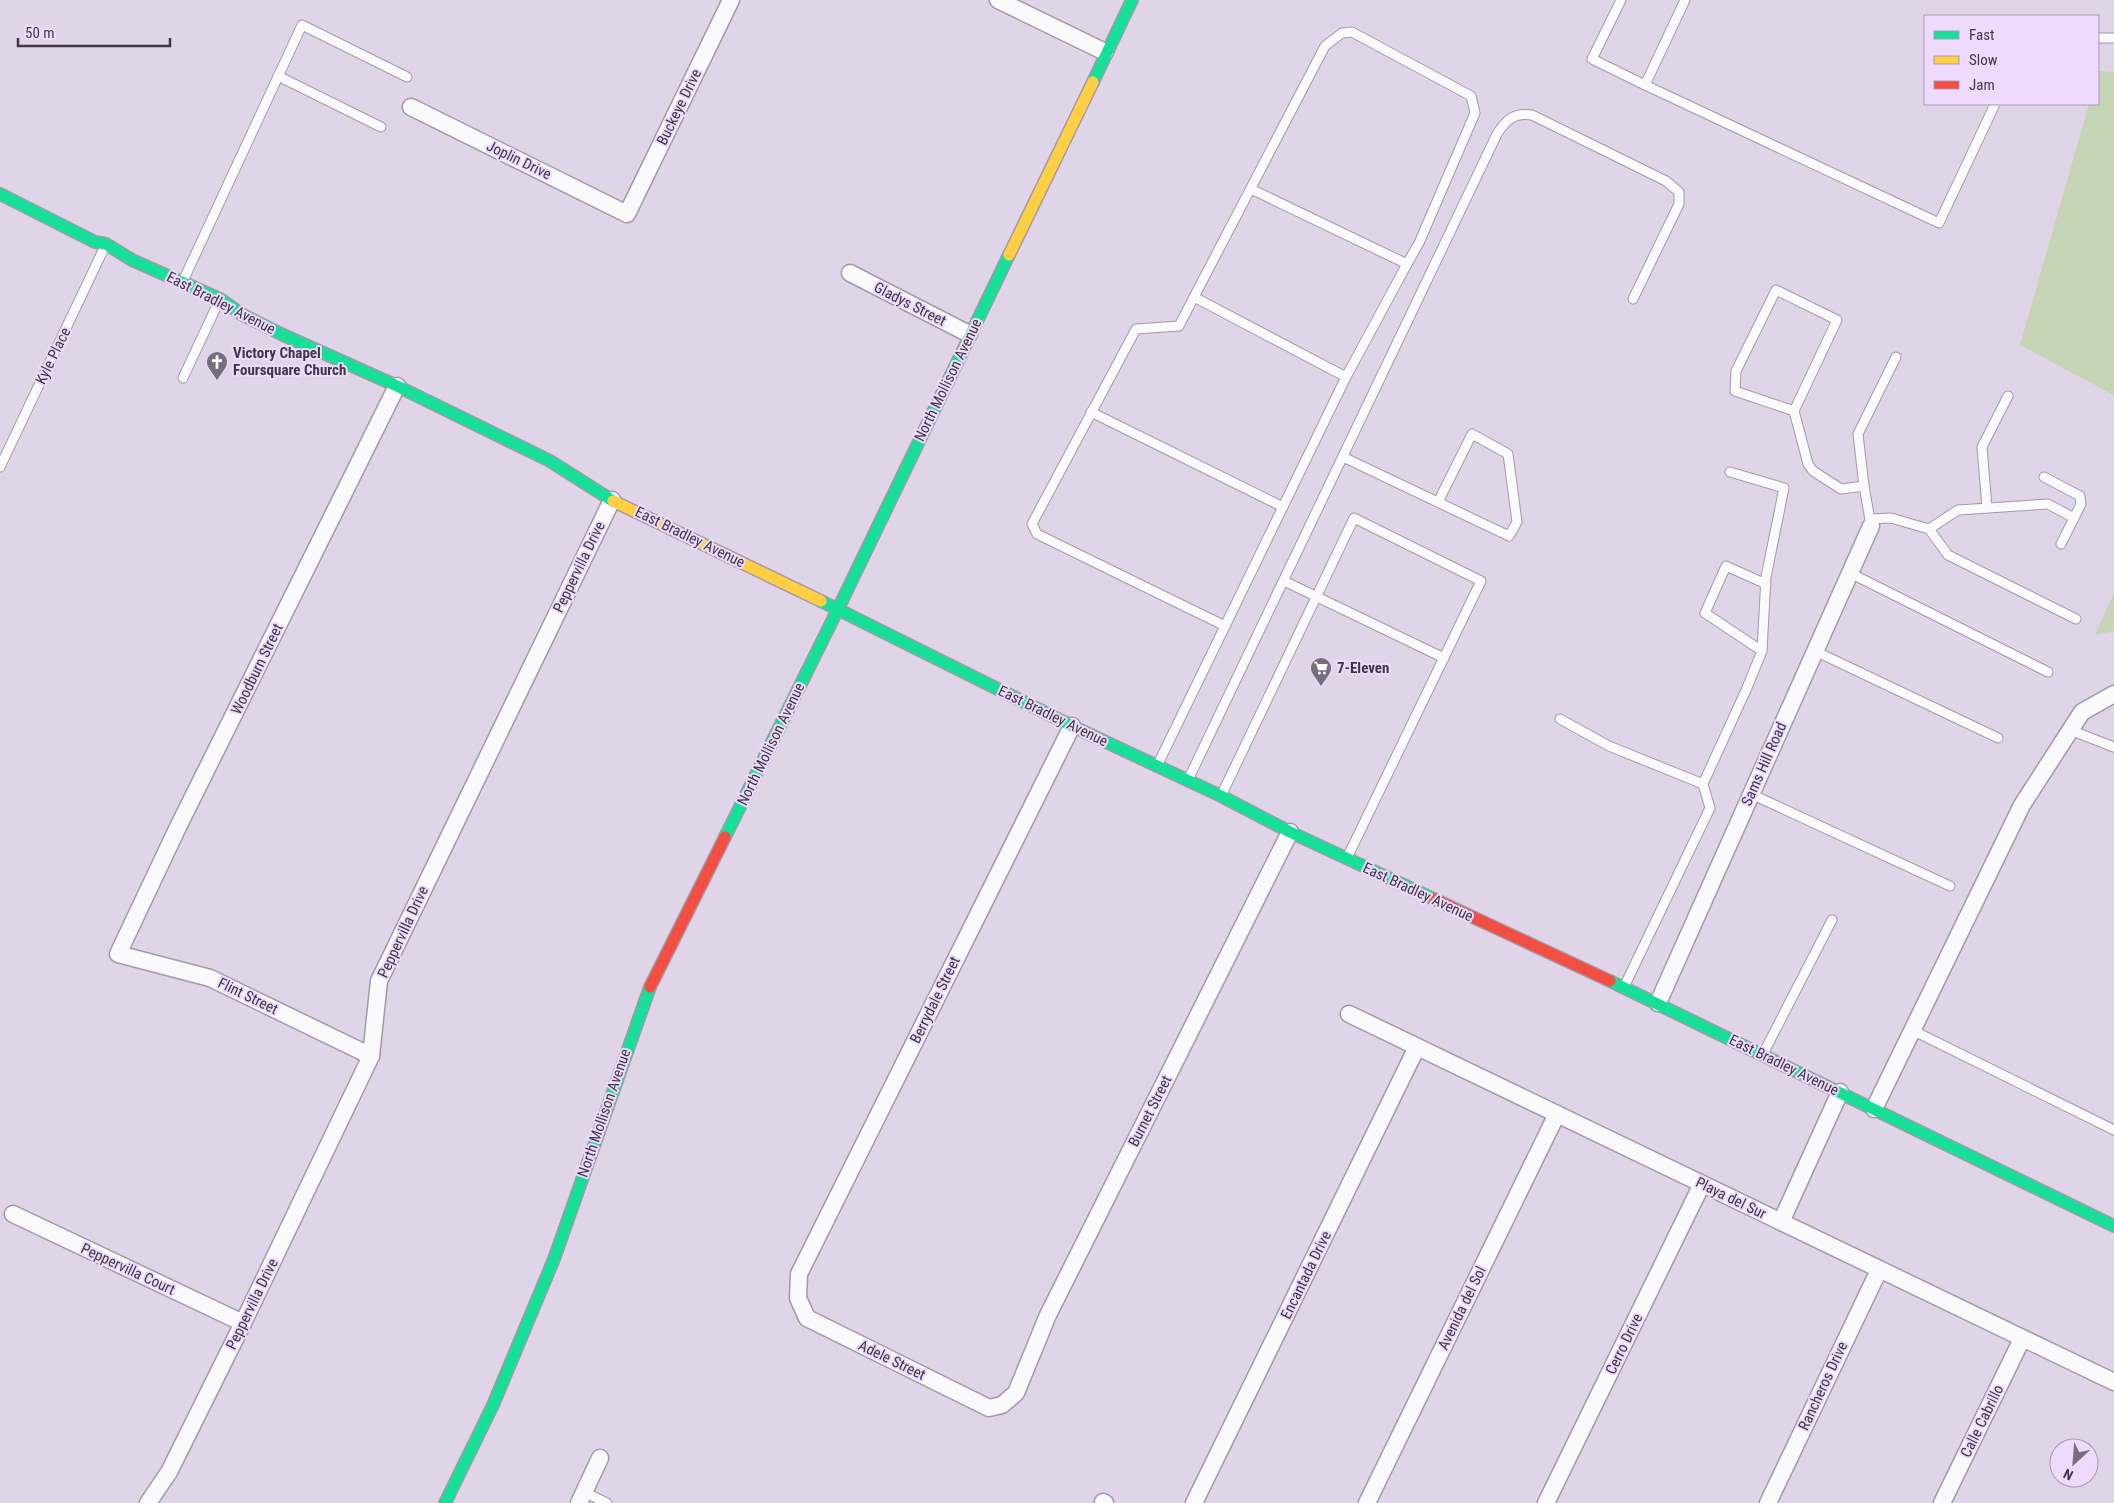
<svg xmlns="http://www.w3.org/2000/svg" width="2114" height="1503" font-family="'Roboto Condensed',sans-serif">
  <style>
    .green { fill: #c4d4b4 }
    .lines { fill: none; stroke-linecap: round; stroke-linejoin: round }
    .lane-casing { stroke: #a29aa8; stroke-width: 11 }
    .street-casing { stroke: #a29aa8; stroke-width: 19 }
    .fast-casing { stroke: #a29aa8; stroke-width: 14 }
    .slow-casing { stroke: #a29aa8; stroke-width: 14 }
    .jam-casing { stroke: #a29aa8; stroke-width: 14 }
    .lane { stroke: #faf9fc; stroke-width: 9 }
    .street { stroke: #faf9fc; stroke-width: 16 }
    .fast { stroke: #16e098; stroke-width: 11 }
    .slow { stroke: #ffcf43; stroke-width: 11 }
    .jam { stroke: #f24e42; stroke-width: 11 }
    .labels { text-anchor: middle; stroke-width: 4; stroke-linejoin: round; paint-order: stroke }
    .street-label { font-size: 15px; fill: #3f3745; stroke: #eedafd }
    .poi-label { font-size: 15px; font-weight: bold; fill: #3f3745; stroke: #eedafd; text-anchor: start }
  </style>
  <rect width="100%" height="100%" fill="#e0d5e8"/>
  <!-- green -->
  <g class="green">
    <polygon points="2099,71 2114,72 2114,395 2020,345 2089,104 2098,104"/>
    <polygon points="2114,593 2114,631 2095,635"/>
  </g>
  <g class="lines">
    <!-- lane casing -->
    <g class="lane-casing">
      <g id="lane">
        <polyline points="1621,0 1592,59 1645,85 1685,0"/>
        <polyline points="2098,38 2114,38"/>
        <polyline points="278,76 381,127"/>
        <polyline points="1645,85 1939,223 1995,104"/>
        <polyline points="183,281 302,25 407,77"/>
        <polyline points="1194,297 1346,377"/>
        <polyline points="183,378 219,301"/>
        <polyline points="1794,411 1735,391 1736,371 1776,290 1837,320 1794,411 1808,464 1813,471 1841,489 1864,486 1871,526"/>
        <polyline points="1091,412 1283,507"/>
        <polyline points="1343,457 1509,536 1517,522 1508,454 1472,434 1438,502"/>
        <polyline points="0,467 106,244"/>
        <polyline points="2044,477 2080,496 2081,504 2061,544"/>
        <polyline points="1864,486 1858,434 1896,357"/>
        <polyline points="1987,508 1982,447 2008,396"/>
        <polyline points="1870,519 1891,518 1929,529 1948,555 2076,619"/>
        <polyline points="1929,529 1958,510 2048,504 2074,518"/>
        <polyline points="1850,573 2048,672"/>
        <polyline points="1284,581 1444,658"/>
        <polyline points="1225,626 1037,534 1032,524 1136,329 1179,326 1194,297 1325,46 1342,33 1352,32 1471,96 1475,113 1419,243 1407,264 1251,189"/>
        <polyline points="1762,651 1705,613 1726,566 1766,584"/>
        <polyline points="1815,651 1998,738"/>
        <polyline points="1560,719 1609,746 1703,784"/>
        <polyline points="2070,730 2114,747"/>
        <polyline points="1158,764 1346,377 1407,264"/>
        <path d="M1188 780 1497 134C1506 120 1514 112 1532 115L1666 181 1679 192V204L1633 299"/>
        <polyline points="1751,794 1950,886"/>
        <polyline points="1221,796 1354,518 1481,581 1347,858"/>
        <polyline points="1624,987 1710,808 1703,784 1746,690 1762,651 1766,577 1784,488 1730,472"/>
        <polyline points="1912,1030 2114,1130"/>
        <polyline points="1763,1054 1832,920"/>
        <polyline points="584,1492 607,1503"/>
      </g>
    </g>
    <!-- street casing -->
    <g class="street-casing">
      <g id="street">
        <polyline points="998,0 1105,52"/>
        <polyline points="411,107 627,214 731,0"/>
        <polyline points="850,273 969,334"/>
        <polyline points="1072,726 799,1274 798,1298 807,1318 989,1408 1002,1405 1016,1393 1048,1315 1290,832"/>
        <polyline points="1658,1003 1871,526"/>
        <polyline points="1349,1014 2114,1382"/>
        <polyline points="371,1056 210,978 118,954 178,827 397,386"/>
        <polyline points="1874,1109 2022,805 2082,712 2114,694"/>
        <polyline points="13,1214 243,1323"/>
        <polyline points="1781,1222 1840,1092"/>
        <polyline points="1103,1502 1105,1503"/>
        <polyline points="148,1503 169,1472 243,1323 371,1056 379,981 612,500"/>
        <polyline points="579,1503 600,1458"/>
        <polyline points="1194,1503 1417,1047"/>
        <polyline points="1367,1503 1557,1114"/>
        <polyline points="1546,1503 1702,1184"/>
        <polyline points="1768,1503 1879,1270"/>
        <polyline points="1942,1503 2022,1339"/>
      </g>
    </g>
    <!-- fast casing -->
    <g class="fast-casing">
      <g id="fast">
        <polyline points="1093,82 1132,0"/>
        <polyline points="0,194 95,242 106,244 132,260 220,299 243,315 281,334 397,386 550,461 613,501"/>
        <polyline points="821,601 1072,726 1221,796 1290,832 1434,899"/>
        <polyline points="725,837 838,609 1009,255"/>
        <polyline points="1610,981 2114,1226"/>
        <polyline points="445,1503 493,1405 554,1259 650,987"/>
      </g>
    </g>
    <!-- slow casing -->
    <g class="slow-casing">
      <g id="slow">
        <polyline points="1009,255 1093,82"/>
        <polyline points="613,501 821,601"/>
      </g>
    </g>
    <!-- jam casing -->
    <g class="jam-casing">
      <g id="jam">
        <polyline points="1434,899 1610,981"/>
        <polyline points="650,987 725,837"/>
      </g>
    </g>
    <!-- lane -->
    <use href="#lane" class="lane"/>
    <!-- street -->
    <use href="#street" class="street"/>
    <!-- fast -->
    <use href="#fast" class="fast"/>
    <!-- slow -->
    <use href="#slow" class="slow"/>
    <!-- jam -->
    <use href="#jam" class="jam"/>
  </g>
  <!-- icons -->
  <defs>
    <g id="church-pin" transform="scale(1.125)"><path d="M0 17L-7.5 6A9.5 9.5 0 1 1 7.5 6Z" fill="#776e7e" stroke="#eedafd"/><path d="M-1.2-6h2.4v3.5h3.3v2.4h-3.3V6h-2.4V-.1h-3.3v-2.4h3.3Z" fill="#fff"/></g>
    <g id="supermarket-pin" transform="scale(1.125)"><path d="M0 17L-7.5 6A9.5 9.5 0 1 1 7.5 6Z" fill="#776e7e" stroke="#eedafd"/><path d="M-6-5.5h2.5l.6 2H6L4.5 2H-2.5L-4.4-4H-6ZM-1.5 3.2a1.3 1.3 0 1 0 .1 0ZM3 3.2a1.3 1.3 0 1 0 .1 0Z" fill="#fff"/></g>
  </defs>
  <g fill-rule="evenodd">
    <use href="#church-pin" x="217" y="362"/>
    <use href="#supermarket-pin" x="1321" y="668"/>
  </g>
  <g class="labels">
    <!-- street labels -->
    <g class="street-label">
      <text transform="translate(679 107) rotate(-64)" y="5">Buckeye Drive</text>
      <text transform="translate(519 160) rotate(26)" y="5">Joplin Drive</text>
      <text transform="translate(221 303) rotate(27)" y="5">East Bradley Avenue</text>
      <text transform="translate(910 304) rotate(27)" y="5">Gladys Street</text>
      <text transform="translate(53 356) rotate(-64)" y="5">Kyle Place</text>
      <text transform="translate(948 380) rotate(-64)" y="5">North Mollison Avenue</text>
      <text transform="translate(690 537) rotate(26)" y="5">East Bradley Avenue</text>
      <text transform="translate(579 567) rotate(-64)" y="5">Peppervilla Drive</text>
      <text transform="translate(257 669) rotate(-64)" y="5">Woodburn Street</text>
      <text transform="translate(1053 716) rotate(26)" y="5">East Bradley Avenue</text>
      <text transform="translate(771 744) rotate(-64)" y="5">North Mollison Avenue</text>
      <text transform="translate(1764 764) rotate(-66)" y="5">Sams Hill Road</text>
      <text transform="translate(1418 892) rotate(25)" y="5">East Bradley Avenue</text>
      <text transform="translate(403 932) rotate(-65)" y="5">Peppervilla Drive</text>
      <text transform="translate(248 996) rotate(26)" y="5">Flint Street</text>
      <text transform="translate(935 1000) rotate(-64)" y="5">Berrydale Street</text>
      <text transform="translate(1784 1065) rotate(26)" y="5">East Bradley Avenue</text>
      <text transform="translate(1150 1111) rotate(-63)" y="5">Burnet Street</text>
      <text transform="translate(604 1113) rotate(-71)" y="5">North Mollison Avenue</text>
      <text transform="translate(1731 1198) rotate(26)" y="5">Playa del Sur</text>
      <text transform="translate(128 1269) rotate(25)" y="5">Peppervilla Court</text>
      <text transform="translate(1306 1275) rotate(-64)" y="5">Encantada Drive</text>
      <text transform="translate(252 1304) rotate(-64)" y="5">Peppervilla Drive</text>
      <text transform="translate(1462 1308) rotate(-64)" y="5">Avenida del Sol</text>
      <text transform="translate(1624 1344) rotate(-64)" y="5">Cerro Drive</text>
      <text transform="translate(892 1360) rotate(26)" y="5">Adele Street</text>
      <text transform="translate(1823 1386) rotate(-65)" y="5">Rancheros Drive</text>
      <text transform="translate(1982 1421) rotate(-64)" y="5">Calle Cabrillo</text>
    </g>
    <!-- poi labels -->
    <g class="poi-label">
      <text x="233" y="358">Victory Chapel<tspan x="233" dy="17">Foursquare Church</tspan></text>
      <text x="1337" y="673">7-Eleven</text>
    </g>
  </g>
  <!-- legend -->
  <rect x="1924" y="15" width="175" height="90" fill="#eedafd" stroke="#a899b3"/>
  <rect x="1934" y="31" width="25" height="8" fill="#16e098" stroke="#a899b3"/>
  <text x="1969" y="40" font-size="15" fill="#3f3745">Fast</text>
  <rect x="1934" y="56" width="25" height="8" fill="#ffcf43" stroke="#a899b3"/>
  <text x="1969" y="65" font-size="15" fill="#3f3745">Slow</text>
  <rect x="1934" y="81" width="25" height="8" fill="#f24e42" stroke="#a899b3"/>
  <text x="1969" y="90" font-size="15" fill="#3f3745">Jam</text>
  <!-- north arrow -->
  <g transform="translate(2074 1463) rotate(206)"><circle r="24" fill="#eedafd" stroke="#a899b3"/>
  <path d="M0-4L9 19L0 12L-9 19Z" fill="#776e7e"/>
  <text y="-8" font-size="14" font-weight="bold" text-anchor="middle" fill="#3f3745">N</text>
  </g>
  <!-- scale -->
  <path d="M18 38v8h152v-8" fill="none" stroke="#3f3745" stroke-width="2.5"/>
  <text x="25" y="38" font-size="15" fill="#3f3745" stroke="#eedafd" stroke-width="4" paint-order="stroke">50 m</text>
</svg>
